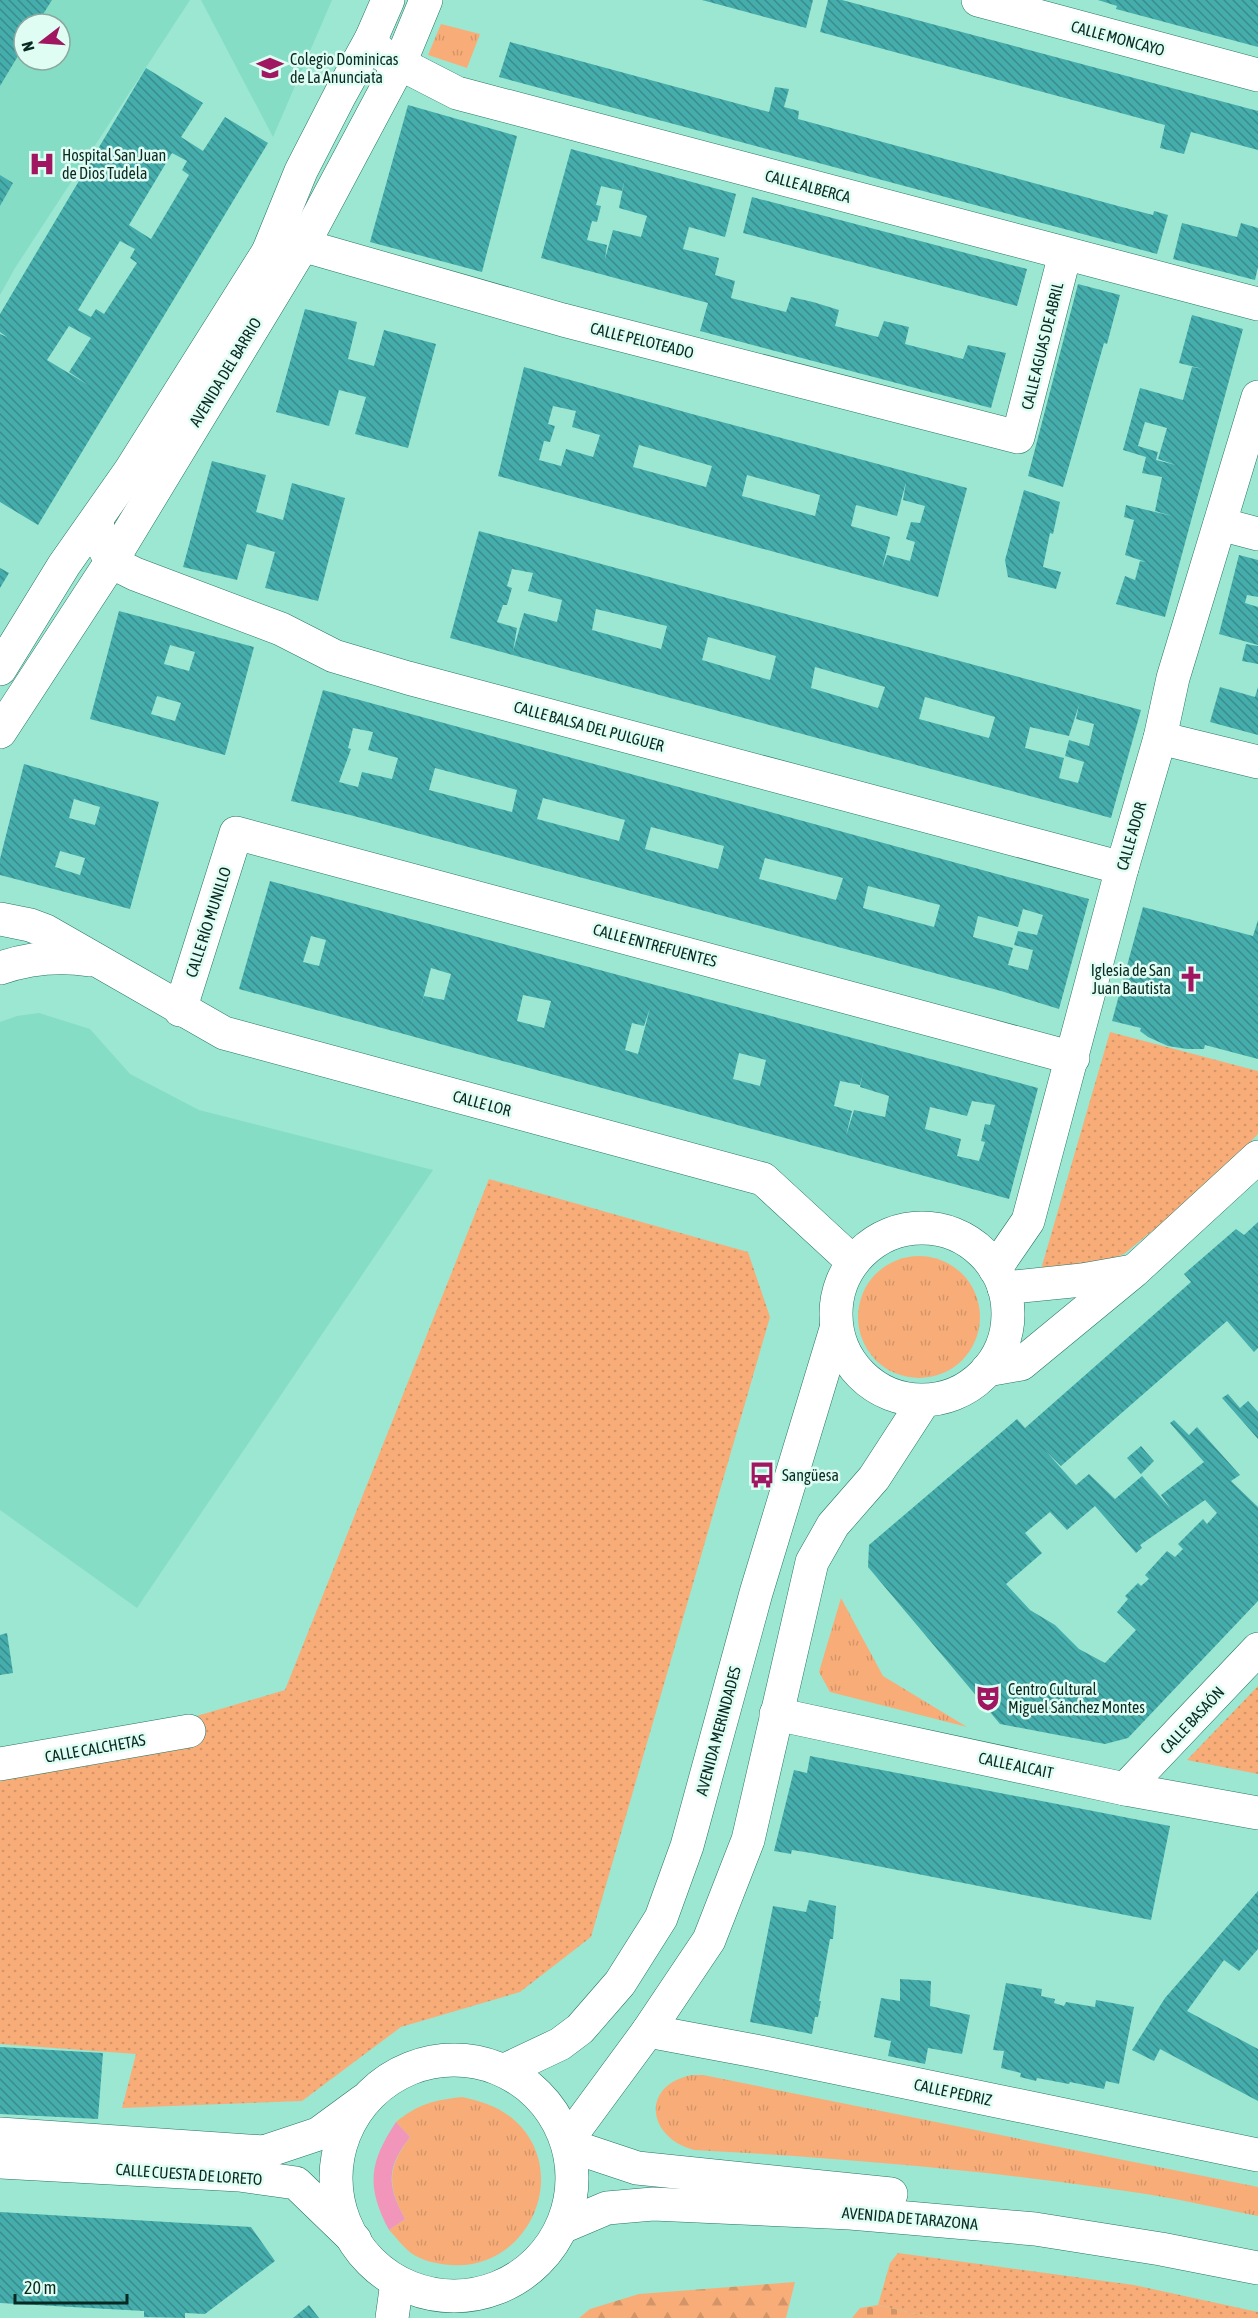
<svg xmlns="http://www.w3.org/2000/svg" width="1258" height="2318" font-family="'Asap Condensed',sans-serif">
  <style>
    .built { fill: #86ddc6; fill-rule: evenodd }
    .grass { fill: url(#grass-tufts) }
    .forest { fill: url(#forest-firs) }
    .cemetery { fill: url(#cemetery-stones) }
    .park { fill: url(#park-dots) }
    .water { fill: #f195ba }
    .building { fill: url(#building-back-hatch); fill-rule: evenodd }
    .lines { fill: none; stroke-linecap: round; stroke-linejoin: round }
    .minor-casing { stroke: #267463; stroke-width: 34 }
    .major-casing { stroke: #267463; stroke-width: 34 }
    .minor { stroke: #fff; stroke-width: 33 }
    .major { stroke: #fff; stroke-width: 33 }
    .labels { text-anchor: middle; stroke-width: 5; stroke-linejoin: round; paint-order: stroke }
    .street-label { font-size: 16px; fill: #092a22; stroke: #e0fdf4 }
    .poi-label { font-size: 16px; fill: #092a22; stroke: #e0fdf4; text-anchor: start }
  </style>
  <defs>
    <pattern id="grass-tufts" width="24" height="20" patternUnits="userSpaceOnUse" patternTransform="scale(1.5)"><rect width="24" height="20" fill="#f8ad79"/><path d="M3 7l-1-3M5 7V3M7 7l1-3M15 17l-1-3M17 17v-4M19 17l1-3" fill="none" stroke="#d39568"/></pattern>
    <pattern id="forest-firs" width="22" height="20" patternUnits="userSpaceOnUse" patternTransform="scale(1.5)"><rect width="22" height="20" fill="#f8ad79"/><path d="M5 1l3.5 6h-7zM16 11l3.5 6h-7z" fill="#d39568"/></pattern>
    <pattern id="cemetery-stones" width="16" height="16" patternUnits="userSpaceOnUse" patternTransform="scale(1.5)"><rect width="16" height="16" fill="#f8ad79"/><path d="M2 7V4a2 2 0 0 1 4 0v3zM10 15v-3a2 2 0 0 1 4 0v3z" fill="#d39568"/></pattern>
    <pattern id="park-dots" width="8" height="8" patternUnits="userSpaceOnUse" patternTransform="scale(1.5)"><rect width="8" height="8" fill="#f8ad79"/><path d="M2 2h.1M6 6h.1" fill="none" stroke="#d39568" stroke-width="1.8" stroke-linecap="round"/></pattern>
    <pattern id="building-back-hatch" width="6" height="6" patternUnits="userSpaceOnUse" patternTransform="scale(1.5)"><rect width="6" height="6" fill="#46adad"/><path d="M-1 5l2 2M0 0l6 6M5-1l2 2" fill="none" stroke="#398d8c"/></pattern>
  </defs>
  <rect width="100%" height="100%" fill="#9be7d2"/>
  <!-- built -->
  <g class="built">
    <path d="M0 0H190L15 268 0 295ZM24 24H60V60H24Z"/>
    <polygon points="201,0 332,0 273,137"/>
    <polygon points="39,1013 90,1029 130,1074 199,1110 433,1170 137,1608 0,1510 0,1022 17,1016"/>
  </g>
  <!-- grass -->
  <g class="grass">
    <polygon points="441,24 480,34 467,68 428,55"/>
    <circle cx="919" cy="1317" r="61"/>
    <polygon points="841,1598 883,1676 967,1727 830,1692 819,1672"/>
    <path d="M692 2075H703L1258 2187V2216C1221 2209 1184 2200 1146 2194 997 2171 845 2158 694 2150 647 2138 640 2085 692 2075Z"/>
    <path d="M462 2097C480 2101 497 2106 512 2118 574 2170 529 2272 450 2265 437 2264 422 2261 411 2253 403 2247 396 2237 389 2230L405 2219C387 2185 387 2168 410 2137L396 2122C418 2104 434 2100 462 2097Z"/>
  </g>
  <!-- forest -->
  <polygon class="forest" points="795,2282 786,2318 579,2318 590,2309 639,2294"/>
  <!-- cemetery -->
  <polygon class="cemetery" points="878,2305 933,2318 852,2318 860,2308"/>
  <!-- park -->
  <g class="park">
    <polygon points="1110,1032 1258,1071 1258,1134 1225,1168 1178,1210 1124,1254 1095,1265 1039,1276"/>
    <polygon points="489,1179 748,1252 770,1317 591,1937 520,1992 401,2027 302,2101 122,2108 136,2054 0,2044 0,1774 285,1690"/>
    <polygon points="1258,1686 1258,1774 1187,1760"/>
    <polygon points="898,2253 1134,2285 1258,2312 1258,2318 933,2318 878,2305 890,2263"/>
  </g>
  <!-- water -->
  <path class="water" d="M396 2122 410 2137C386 2168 387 2185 405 2219L389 2230C366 2186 369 2163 396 2122Z"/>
  <!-- building -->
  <g class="building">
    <polygon points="0,0 52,0 37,24 24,24 24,46 0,86"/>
    <polygon points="702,0 813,0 806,28"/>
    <polygon points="828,0 842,0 1258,111 1258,150 1191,132 1184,154 1160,148 1165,125 820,32"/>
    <polygon points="1098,0 1258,0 1258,47 1116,9 1117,6"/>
    <polygon points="510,42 769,112 775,87 789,89 784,107 799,111 798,119 1118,206 1153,215 1154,211 1168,215 1157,254 499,77"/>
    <path d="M146 68 203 103 181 137 203 151 225 117 268 143 38 525 0 502V334L7 337 0 332V314ZM172 153 187 161 182 170 189 175 151 239 129 225ZM120 241 135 249 130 258 137 263 104 314 96 309 91 317 78 310ZM69 326 91 338 69 372 90 386 47 360Z"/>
    <polygon points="408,105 517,136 482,272 370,242"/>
    <path d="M571 149 736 194 725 237 689 227 683 249 719 258 715 275 735 281 731 298 786 312 791 297 813 302 839 310 835 326 878 337 884 321 909 327 905 344 963 359 968 345 1006 353 991 408 700 331 708 303 541 258ZM625 178 619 208 647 216 641 237 613 230 605 259 607 245 587 240 592 221 597 222 601 206 596 205 601 186 622 191Z"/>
    <polygon points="0,175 13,183 0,206"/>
    <polygon points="752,197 1027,269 1017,306 743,233"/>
    <polygon points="1182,223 1237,237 1241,223 1258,228 1258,267 1255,280 1173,259"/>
    <polygon points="1078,284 1120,295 1107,344 1104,343 1063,487 1028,476"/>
    <polygon points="305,309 357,322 348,359 374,366 384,330 436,344 408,448 355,434 366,397 339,390 329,426 276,412"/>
    <path d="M1192 315 1243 329 1165 617 1116 604 1125 576 1135 580 1140 561 1146 562 1125 555 1134 520 1124 517 1126 505 1172 516 1155 511 1162 477 1142 473 1146 457 1123 450 1140 388 1183 400 1192 367 1203 369 1179 363ZM1145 422 1167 428 1158 459 1176 465 1156 460 1158 452 1138 446Z"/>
    <path d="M524 367 692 414 967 488 938 597 498 476ZM553 406 576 411 572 427 600 435 593 457 566 449 561 466 539 460 544 441 550 442 555 426 548 424ZM639 445 712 466 706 487 633 467ZM747 475 820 495 815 516 742 496ZM906 482 903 500 925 506 920 523 911 522 906 539 915 542 910 561 887 555 882 569 890 537 851 526 856 505 897 516Z"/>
    <polygon points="212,461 266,475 256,512 283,520 292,483 345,498 318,601 265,588 275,552 247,544 237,580 183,567"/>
    <polygon points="1024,490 1060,502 1053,534 1050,533 1043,567 1061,572 1056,589 1008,577 1005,560"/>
    <path d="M479 531 1141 710 1111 818 450 638ZM512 569 533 573 528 591 562 600 557 622 524 613 513 651 517 628 497 622 503 605H507L512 588 507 586ZM596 609 667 626 661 649 592 630ZM708 637 776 656 770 680 702 660ZM815 667 885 687 878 708 811 688ZM925 697 995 717 989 738 919 719ZM1079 705 1076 719 1094 724 1089 746 1069 740 1065 756 1084 762 1078 783 1059 778 1064 758 1025 748 1030 727 1069 736Z"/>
    <polygon points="1239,555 1258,560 1258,597 1247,595 1245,603 1258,607 1258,645 1219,634"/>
    <polygon points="0,568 9,573 0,588"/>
    <path d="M119 611 254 647 225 755 90 719ZM170 645 195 652 189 671 164 664ZM157 696 181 703 175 721 151 714Z"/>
    <polygon points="1246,644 1258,646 1258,664 1242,661"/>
    <polygon points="1220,687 1255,697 1258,687 1258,735 1210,722"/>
    <path d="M323 690 1089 899 1059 1009 1001 991 350 815 291 801ZM353 728 373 732 368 750 398 758 392 779 362 772 358 787 339 782 351 749 348 748ZM435 768 517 790 512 812 429 790ZM543 798 625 820 619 841 537 819ZM651 827 724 846 718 869 645 849ZM765 858 843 878 836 900 759 879ZM868 886 940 905 934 927 863 908ZM1023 909 1043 915 1037 935 1018 931 1014 945 1033 950 1028 970 1008 965 1013 948 973 937 978 916 1018 927Z"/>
    <path d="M24 764 159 802 130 909 0 875V859ZM74 799 100 807 95 825 69 818ZM60 851 85 858 80 875 55 867Z"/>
    <path d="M270 881 1038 1088 1009 1199 239 989ZM311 936 326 940 319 966 303 962ZM431 968 451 974 444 1000 424 996 420 1010ZM523 995 551 1001 544 1028 517 1021ZM650 1008 638 1054 625 1050 632 1023 644 1026ZM739 1053 766 1060 760 1086 733 1079ZM864 1068 860 1087 889 1096 885 1117 854 1110 846 1136 852 1111 834 1106 840 1081 860 1085ZM972 1101 995 1105 990 1125 985 1124 981 1141 985 1142 979 1161 957 1156 961 1139 925 1129 930 1107 967 1116Z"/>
    <polygon points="1143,907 1253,936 1258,920 1258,1059 1205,1045 1204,1049 1187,1049 1168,1046 1148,1037 1140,1031 1141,1028 1112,1021"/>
    <path d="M1258 1222V1348L1254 1352 1227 1321 1061 1466 1044 1449 1076 1485 1089 1474 1115 1499 1142 1476 1171 1509 1161 1495 1204 1462 1170 1423 1174 1420 1189 1435 1197 1427 1240 1475 1231 1481 1258 1507V1601L1128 1738 1105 1744 1000 1724 868 1567 869 1545 1017 1419 1025 1428 1191 1282 1184 1274 1236 1229 1244 1235ZM1205 1500 1217 1513 1207 1524 1203 1519 1178 1544 1183 1549 1175 1557 1167 1551 1145 1575 1149 1579 1141 1586 1138 1583 1125 1596 1128 1599 1117 1612 1136 1630 1105 1663 1079 1649 1055 1625 1030 1610 1006 1584 1042 1553 1025 1533 1050 1512 1067 1530 1095 1506 1136 1553 1142 1548 1140 1545Z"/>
    <polygon points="1228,1394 1240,1408 1248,1401 1258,1412 1258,1439 1222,1398"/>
    <polygon points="1141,1446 1154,1461 1141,1474 1127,1458"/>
    <polygon points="7,1633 13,1673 0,1675 0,1635"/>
    <polygon points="810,1756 1170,1826 1151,1920 811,1853 792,1850 791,1854 774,1851 794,1770 807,1773"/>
    <polygon points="1258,1891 1258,1949 1239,1971 1224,1960 1187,2011 1258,2049 1258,2101 1160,2049 1154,2061 1132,2050 1165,1998"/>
    <polygon points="809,1900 836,1906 833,1939 830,1939 819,2001 821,2001 818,2017 815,2017 812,2034 750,2022 773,1906 806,1912"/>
    <polygon points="900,1979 931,1981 930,2006 970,2015 962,2054 928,2048 925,2064 888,2056 891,2041 874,2037 881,1998 900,2001"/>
    <polygon points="1006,1983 1042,1989 1041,1996 1055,1999 1054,2003 1064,2006 1066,2002 1095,2007 1096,2000 1134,2007 1119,2084 1106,2081 1104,2089 1070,2082 1069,2084 1037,2078 1036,2081 1020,2077 1021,2073 1001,2068 1004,2051 993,2050"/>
    <polygon points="0,2047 103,2053 98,2119 0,2114"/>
    <polygon points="0,2212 251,2227 275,2261 205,2314 185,2313 185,2318 144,2317 144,2311 0,2303"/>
    <polygon points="309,2305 319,2318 293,2318"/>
  </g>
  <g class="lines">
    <!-- minor casing -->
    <g class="minor-casing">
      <g id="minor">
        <polyline points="978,0 1258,75"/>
        <polyline points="371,39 377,49 385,56 457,93 1258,304"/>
        <polyline points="268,252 291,242 563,320 1018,437 1065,254"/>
        <polyline points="97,520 99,537 111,562 135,574 281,629 334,656 408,678 1122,868"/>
        <polyline points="1220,524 1258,534"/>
        <polyline points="0,669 64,565 130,471 268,252 301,171 340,95 371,39 388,0"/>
        <polyline points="0,732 111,562 303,245 400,63 426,0"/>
        <polyline points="1160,738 1258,762"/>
        <polyline points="0,919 30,925 46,931 224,1033 763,1179 852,1261"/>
        <path d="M0 968C30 958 58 955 90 960"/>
        <polyline points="180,1010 236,833 1073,1058"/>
        <circle cx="922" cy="1314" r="86"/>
        <polyline points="995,1269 1028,1221 1122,868 1160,738 1173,678 1258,397"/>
        <polyline points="1004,1288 1082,1280 1133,1271"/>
        <polyline points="987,1370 1021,1364 1134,1271 1258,1157"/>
        <polyline points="776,1714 1125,1789 1258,1813"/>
        <polyline points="0,1764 189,1731"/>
        <polyline points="1125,1789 1258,1649"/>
        <polyline points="648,2031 755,2051 1258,2155"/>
        <polyline points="505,2070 560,2044 580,2029 620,1983 661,1918 687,1846 756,1593 836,1329"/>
        <polyline points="0,2134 264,2152 318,2134 363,2101"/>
        <polyline points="567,2141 648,2031 709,1940 748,1840 812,1562 833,1525 874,1478 924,1401"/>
        <polyline points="0,2162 239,2175 296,2183 355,2240"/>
      </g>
    </g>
    <!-- major casing -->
    <g class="major-casing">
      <g id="major">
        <circle cx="454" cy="2178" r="118"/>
        <polyline points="568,2145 637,2168 891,2194"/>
        <polyline points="562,2227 607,2208 653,2204 850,2213 1035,2229 1161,2249 1258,2268"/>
        <polyline points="392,2318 397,2282"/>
      </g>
    </g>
    <!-- minor -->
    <use href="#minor" class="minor"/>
    <!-- major -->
    <use href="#major" class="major"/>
  </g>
  <!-- icons -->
  <defs>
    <g id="school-bare" transform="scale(2.07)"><path d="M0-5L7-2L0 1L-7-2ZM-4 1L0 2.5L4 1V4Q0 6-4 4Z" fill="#a11660" stroke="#e0fdf4" stroke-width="2.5" paint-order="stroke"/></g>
    <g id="hospital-bare" transform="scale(2.07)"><path d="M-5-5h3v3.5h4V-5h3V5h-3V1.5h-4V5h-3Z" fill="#a11660" stroke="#e0fdf4" stroke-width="2.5" paint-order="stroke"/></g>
    <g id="church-bare" transform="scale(2.07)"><path d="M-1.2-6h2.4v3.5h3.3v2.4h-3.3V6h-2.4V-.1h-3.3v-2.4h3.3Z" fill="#a11660" stroke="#e0fdf4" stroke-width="2.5" paint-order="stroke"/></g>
    <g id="bus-bare" transform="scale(2.07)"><path d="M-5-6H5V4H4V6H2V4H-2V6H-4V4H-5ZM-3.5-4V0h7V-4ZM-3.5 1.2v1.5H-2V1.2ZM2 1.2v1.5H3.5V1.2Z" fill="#a11660" stroke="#e0fdf4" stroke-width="2.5" paint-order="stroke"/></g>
    <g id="theatre-bare" transform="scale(2.07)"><path d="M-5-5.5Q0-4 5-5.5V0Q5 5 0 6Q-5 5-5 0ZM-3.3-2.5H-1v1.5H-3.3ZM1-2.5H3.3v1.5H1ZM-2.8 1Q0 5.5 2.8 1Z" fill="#a11660" stroke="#e0fdf4" stroke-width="2.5" paint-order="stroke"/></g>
  </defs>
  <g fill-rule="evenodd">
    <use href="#school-bare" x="270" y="68"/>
    <use href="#hospital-bare" x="42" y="164"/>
    <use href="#church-bare" x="1191" y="979"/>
    <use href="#bus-bare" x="762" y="1475"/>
    <use href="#theatre-bare" x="988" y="1698"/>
  </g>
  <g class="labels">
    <!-- street labels -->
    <g class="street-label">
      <text transform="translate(1118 38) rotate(15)" y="6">CALLE MONCAYO</text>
      <text transform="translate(808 186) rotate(15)" y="6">CALLE ALBERCA</text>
      <text transform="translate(642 340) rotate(14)" y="6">CALLE PELOTEADO</text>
      <text transform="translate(1042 346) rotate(-76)" y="6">CALLE AGUAS DE ABRIL</text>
      <text transform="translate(225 372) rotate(-59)" y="6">AVENIDA DEL BARRIO</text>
      <text transform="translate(589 726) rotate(15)" y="6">CALLE BALSA DEL PULGUER</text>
      <text transform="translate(1131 836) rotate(-74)" y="6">CALLE ADOR</text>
      <text transform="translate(208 922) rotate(-72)" y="6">CALLE RÍO MUNILLO</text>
      <text transform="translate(655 945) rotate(15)" y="6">CALLE ENTREFUENTES</text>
      <text transform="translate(482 1103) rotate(15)" y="6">CALLE LOR</text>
      <text transform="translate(1192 1720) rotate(-47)" y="6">CALLE BASAÓN</text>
      <text transform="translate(718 1731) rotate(-75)" y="6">AVENIDA MERINDADES</text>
      <text transform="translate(95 1748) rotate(-10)" y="6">CALLE CALCHETAS</text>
      <text transform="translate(1016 1765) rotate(12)" y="6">CALLE ALCAIT</text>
      <text transform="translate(953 2092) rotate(12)" y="6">CALLE PEDRIZ</text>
      <text transform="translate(189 2174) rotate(4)" y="6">CALLE CUESTA DE LORETO</text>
      <text transform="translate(910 2218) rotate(5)" y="6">AVENIDA DE TARAZONA</text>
    </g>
    <!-- poi labels -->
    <g class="poi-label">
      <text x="290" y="65">Colegio Dominicas<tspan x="290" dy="18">de La Anunciata</tspan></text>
      <text x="62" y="161">Hospital San Juan<tspan x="62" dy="18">de Dios Tudela</tspan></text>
      <text x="1171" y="976" text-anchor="end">Iglesia de San<tspan x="1171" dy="18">Juan Bautista</tspan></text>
      <text x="782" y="1481">Sangüesa</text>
      <text x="1008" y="1695">Centro Cultural<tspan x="1008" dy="18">Miguel Sánchez Montes</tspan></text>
    </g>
  </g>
  <!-- north arrow -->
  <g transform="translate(42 42) rotate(253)"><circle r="28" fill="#e0fdf4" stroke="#8aa9a0" stroke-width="1.5"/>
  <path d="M0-4.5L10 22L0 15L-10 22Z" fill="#a11660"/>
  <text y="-9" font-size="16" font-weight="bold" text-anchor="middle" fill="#092a22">N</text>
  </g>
  <!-- scale -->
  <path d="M15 2294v9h112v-9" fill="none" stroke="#092a22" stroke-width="3"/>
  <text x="24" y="2294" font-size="18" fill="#092a22" stroke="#e0fdf4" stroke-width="4.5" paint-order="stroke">20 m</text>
</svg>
